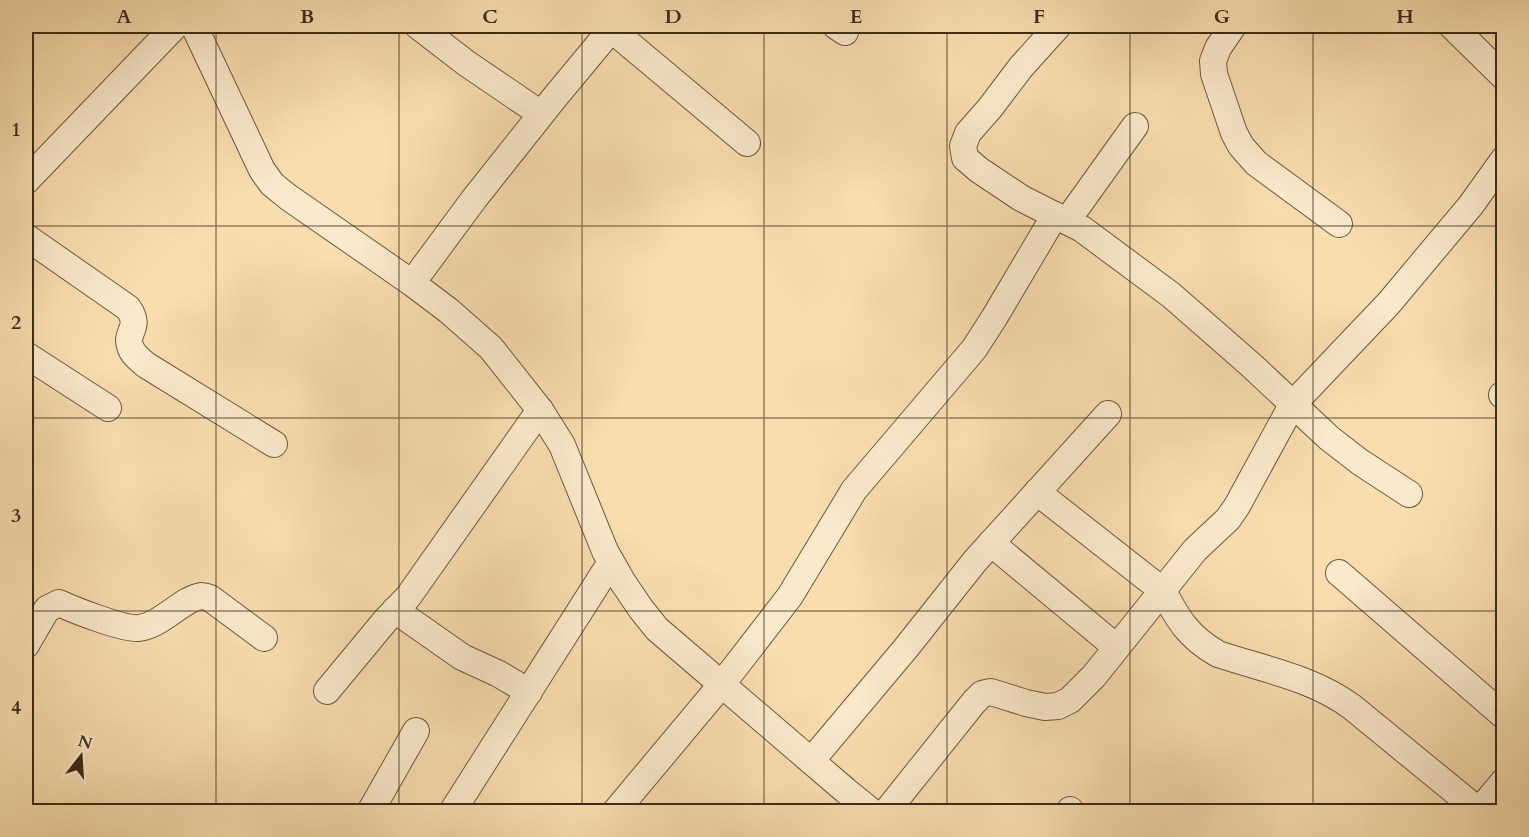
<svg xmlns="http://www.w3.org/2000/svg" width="1529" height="837" font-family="Cardo,serif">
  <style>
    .building { fill: #ecaf95; stroke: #3d2c14; stroke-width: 1.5 }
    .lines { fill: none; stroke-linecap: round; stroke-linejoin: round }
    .minor-casing { stroke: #6c583b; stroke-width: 28 }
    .minor { stroke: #fae9cb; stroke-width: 26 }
    .grid { fill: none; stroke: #3d2c14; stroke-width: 1.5; stroke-opacity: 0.55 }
    .neatline { fill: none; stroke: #3d2c14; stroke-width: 2 }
    .grid-label { font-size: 20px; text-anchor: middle; font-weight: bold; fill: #3d2c14 }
  </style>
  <rect width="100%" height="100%" fill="#f8ddaf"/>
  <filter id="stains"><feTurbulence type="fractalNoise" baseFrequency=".00333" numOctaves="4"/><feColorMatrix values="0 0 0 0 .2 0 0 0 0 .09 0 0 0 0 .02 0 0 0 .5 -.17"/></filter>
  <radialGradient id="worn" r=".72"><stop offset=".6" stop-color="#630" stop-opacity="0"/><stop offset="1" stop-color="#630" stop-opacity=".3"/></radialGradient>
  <!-- building -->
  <polygon class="building" points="37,26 51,26 45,32"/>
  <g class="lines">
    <!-- minor casing -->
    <g class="minor-casing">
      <g id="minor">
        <polyline points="194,26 262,170 272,184 288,197 412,283 449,311 491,348 540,410 562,445 605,551 622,581 641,609 657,629 845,790 872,812"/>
        <polyline points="418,26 466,63 541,114"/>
        <polyline points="836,26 845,32"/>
        <polyline points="1058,26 1021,67 990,108 968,133 963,146 965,158 979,170 1021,198 1082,229 1171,295 1251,365 1329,438 1360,462 1409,494"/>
        <polyline points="1233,26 1218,48 1213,61 1214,74 1234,133 1241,146 1256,163 1339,224"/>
        <polyline points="1452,26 1504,77"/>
        <polyline points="611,29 747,143"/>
        <polyline points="26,181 175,26"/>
        <polyline points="1067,221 1135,126"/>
        <path d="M26 237 128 308C142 328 125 331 130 346 132 354 140 360 146 365L274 444"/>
        <polyline points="412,283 474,199 555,97 614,26"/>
        <polyline points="26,355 108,408"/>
        <polyline points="1502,395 1504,396"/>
        <path d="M1037 492 1163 591C1178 619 1188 637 1218 654 1263 669 1313 678 1352 707L1479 811"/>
        <polyline points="991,543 1116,647"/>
        <polyline points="1339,573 1504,716"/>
        <polyline points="395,610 462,657 499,674 529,692"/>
        <path d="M26 645 47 609 59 603C74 610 125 630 139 628 162 625 182 599 201 596 204 596 207 597 210 598L264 638"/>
        <polyline points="327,691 385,621 408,597 540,410"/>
        <polyline points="811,761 906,648 975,561 1108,414"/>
        <polyline points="370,812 416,731"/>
        <polyline points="452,812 611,562"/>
        <polyline points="615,812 722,684 790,596 854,490 974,349 994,318 1055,215"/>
        <polyline points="886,812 974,702 982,694 991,692 1026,703 1045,707 1058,706 1070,700 1094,676 1195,550 1228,519 1237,506 1292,405 1389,303 1471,205 1504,159"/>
        <polyline points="1069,812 1070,810"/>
        <polyline points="1478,812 1504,781"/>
      </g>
    </g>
    <!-- minor -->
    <use href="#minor" class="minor"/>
  </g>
  <!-- grid -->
  <path class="grid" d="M216 26V812M399 26V812M582 26V812M764 26V812M947 26V812M1130 26V812M1313 26V812M26 226H1504M26 418H1504M26 611H1504"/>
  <!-- margin -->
  <rect width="1529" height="837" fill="none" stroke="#f8ddaf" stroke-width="66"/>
  <!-- north arrow -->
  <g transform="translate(81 756) rotate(17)" stroke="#fae9cb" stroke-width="4.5" paint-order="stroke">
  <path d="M0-4.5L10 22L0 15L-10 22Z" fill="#3d2c14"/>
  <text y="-9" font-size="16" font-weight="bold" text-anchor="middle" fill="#3d2c14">N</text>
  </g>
  <rect x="33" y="33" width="1463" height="771" class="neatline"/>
  <g class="grid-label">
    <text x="124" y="23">A</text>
    <text x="307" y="23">B</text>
    <text x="490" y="23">C</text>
    <text x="673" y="23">D</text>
    <text x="856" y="23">E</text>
    <text x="1039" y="23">F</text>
    <text x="1222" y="23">G</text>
    <text x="1405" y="23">H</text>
    <text x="16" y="136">1</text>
    <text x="16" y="329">2</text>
    <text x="16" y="522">3</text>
    <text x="16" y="714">4</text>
  </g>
  <rect width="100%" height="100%" filter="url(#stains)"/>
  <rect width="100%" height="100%" fill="url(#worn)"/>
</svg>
